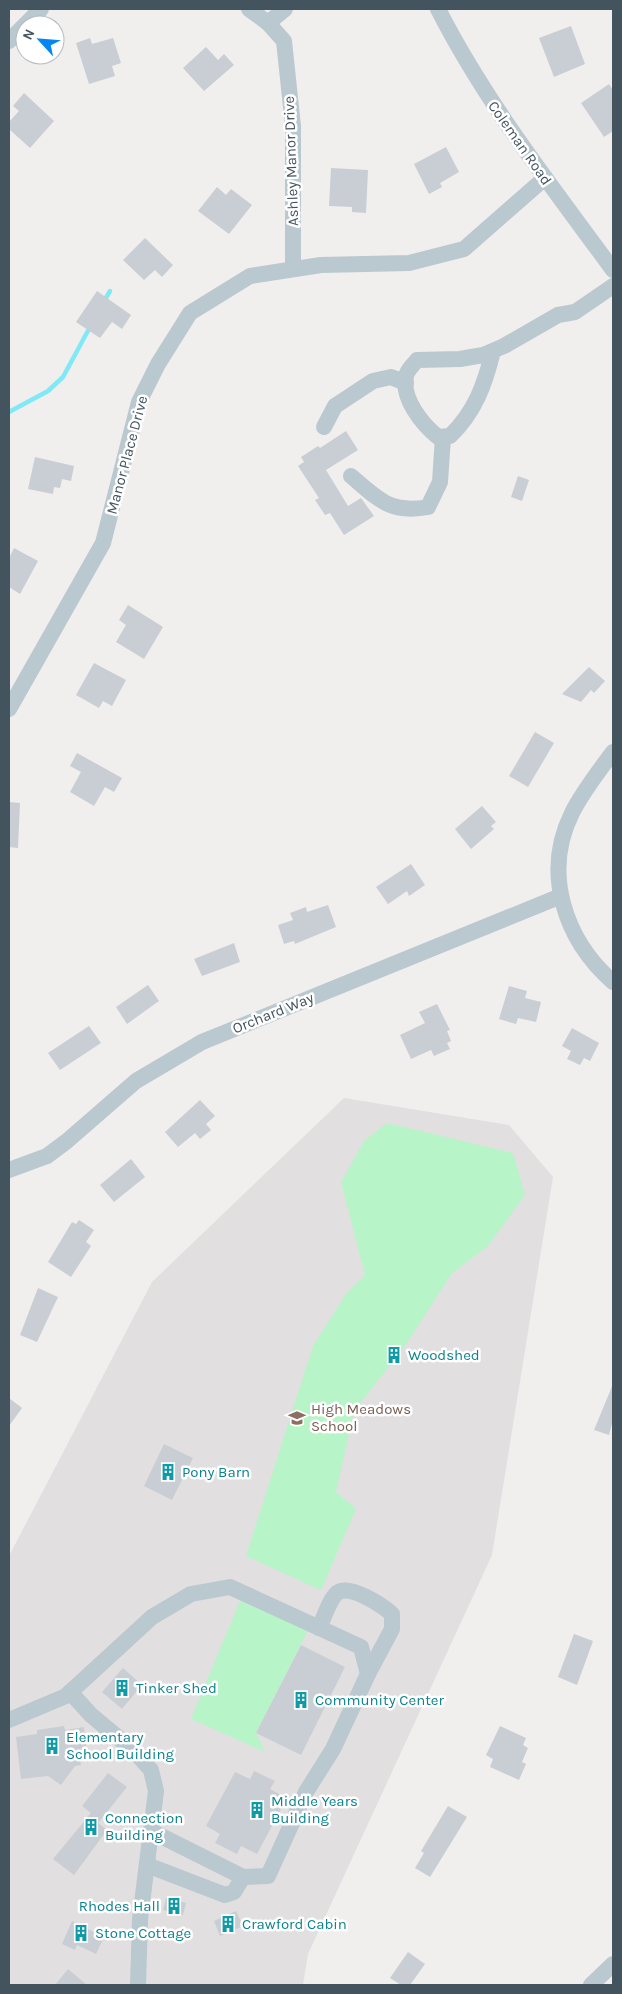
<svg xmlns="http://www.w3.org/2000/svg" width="622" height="1994" font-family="Karla,sans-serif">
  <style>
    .education { fill: #e2dfe0 }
    .green { fill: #b7f4c8 }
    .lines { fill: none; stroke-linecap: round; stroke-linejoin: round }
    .stream { stroke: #7fe9f6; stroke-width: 4.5 }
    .building { fill: #c9ced4 }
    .minor { stroke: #bac8cf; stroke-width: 16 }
    .labels { text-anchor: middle; stroke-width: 5; stroke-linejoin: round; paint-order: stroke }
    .street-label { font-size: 15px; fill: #44545e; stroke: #fff }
    .culture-label { font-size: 15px; fill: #0d838f; stroke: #fff; text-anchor: start }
    .education-label { font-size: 15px; fill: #785e54; stroke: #fff; text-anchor: start }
  </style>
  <rect width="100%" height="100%" fill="#f1eeee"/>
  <!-- education -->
  <polygon class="education" points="344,1098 509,1125 553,1177 492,1555 308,1954 303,1985 9,1985 9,1556 152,1282"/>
  <!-- green -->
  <g class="green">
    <polygon points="387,1123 513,1153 525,1195 488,1246 452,1273 405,1346 354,1411 336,1492 356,1509 321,1590 246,1556 313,1346 346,1294 365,1275 341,1182 364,1141"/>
    <polygon points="240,1601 308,1630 256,1733 265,1752 191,1719"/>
  </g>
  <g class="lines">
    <!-- stream -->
    <g class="stream">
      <polyline points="103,303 110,291"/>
      <polyline points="9,412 48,391 63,377 90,327"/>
    </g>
  </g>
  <!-- building -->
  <g class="building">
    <polygon points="571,26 585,64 554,77 539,38"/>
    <polygon points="90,38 92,44 113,38 121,63 112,66 115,76 89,84 76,43"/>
    <polygon points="206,47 218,60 224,54 234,65 204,91 183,68"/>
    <polygon points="609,84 613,90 613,131 604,137 581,103"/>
    <polygon points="24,93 54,121 30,148 9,129 9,122 19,111 13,106"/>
    <polygon points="446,147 459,172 440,183 442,187 429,194 414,164"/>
    <polygon points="331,168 368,170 366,213 352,212 352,207 329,206"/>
    <polygon points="217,187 226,195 231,189 252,205 229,234 198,211"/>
    <polygon points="145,238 173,265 162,277 155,270 144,280 123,260"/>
    <polygon points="97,291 131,315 122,329 112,322 100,338 76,322"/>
    <polygon points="346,431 358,450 326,470 348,506 361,498 374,516 344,535 330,513 325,515 315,500 319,498 298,466 304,462 301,457 318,446 320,448"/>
    <polygon points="35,457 74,466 71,481 62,479 60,488 54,487 53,494 28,489"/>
    <polygon points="518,476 529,480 522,501 511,497"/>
    <polygon points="14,548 38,561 20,594 9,587 9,558"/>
    <polygon points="128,605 163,627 144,659 116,642 126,625 119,620"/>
    <polygon points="94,663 126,680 112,706 103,701 99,708 76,695"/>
    <polygon points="589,667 605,681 594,693 591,690 581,702 562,694"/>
    <polygon points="535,732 554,743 528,787 509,776"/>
    <polygon points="77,753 122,778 114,792 105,787 94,806 70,792 81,772 70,766"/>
    <polygon points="9,802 20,803 18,848 9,847"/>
    <polygon points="482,806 496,822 491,826 494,829 471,849 455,829"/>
    <polygon points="411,864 425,885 409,896 407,891 388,904 376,887"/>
    <polygon points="328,905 336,927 295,944 294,941 284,944 278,925 293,920 290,913 306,907 307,912"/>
    <polygon points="234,943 240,962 202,976 194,959"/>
    <polygon points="148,985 159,1001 127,1024 116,1007"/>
    <polygon points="509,986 527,991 525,998 541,1002 536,1022 518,1018 516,1024 499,1019"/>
    <polygon points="437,1004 450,1030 447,1031 451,1041 447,1043 450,1049 434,1056 431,1050 411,1059 400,1035 425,1023 419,1012"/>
    <polygon points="89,1026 101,1043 60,1070 48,1053"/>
    <polygon points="572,1028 599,1043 590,1061 584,1058 580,1065 567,1059 571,1051 562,1046"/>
    <polygon points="200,1100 215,1116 206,1124 211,1130 200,1139 195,1133 178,1147 165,1132"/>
    <polygon points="131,1159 145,1177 114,1202 100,1185"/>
    <polygon points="79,1220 94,1230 86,1242 91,1246 71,1277 48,1262 72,1222 76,1224"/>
    <polygon points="38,1288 58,1297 37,1342 20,1335"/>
    <polygon points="613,1384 613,1420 609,1435 594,1430"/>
    <polygon points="9,1398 22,1408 9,1426"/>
    <polygon points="164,1444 193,1458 172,1500 144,1486"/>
    <polygon points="574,1634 593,1641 577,1685 558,1677"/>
    <polygon points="301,1645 345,1667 301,1755 256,1733"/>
    <polygon points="123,1668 142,1685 122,1709 102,1692"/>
    <polygon points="64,1726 65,1730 84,1727 87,1756 80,1757 81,1765 75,1766 61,1785 48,1776 21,1779 16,1737 37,1734 37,1730"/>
    <polygon points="500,1726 526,1738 523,1745 528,1748 522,1762 526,1764 519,1780 490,1767 493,1759 486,1755"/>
    <polygon points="254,1771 275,1781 270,1789 287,1798 257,1854 241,1846 237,1854 215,1843 220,1834 206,1826 235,1772 250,1779"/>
    <polygon points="108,1773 127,1787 98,1823 107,1830 74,1875 53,1859 91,1813 82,1806"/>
    <polygon points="448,1806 467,1817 430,1877 415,1868 424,1853 421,1851"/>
    <polygon points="166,1898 186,1903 183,1915 163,1910"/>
    <polygon points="236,1911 243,1926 220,1936 214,1921"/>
    <polygon points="72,1921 104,1937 96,1954 77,1945 75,1950 62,1944"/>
    <polygon points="408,1952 425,1964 410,1985 401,1985 390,1978"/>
    <polygon points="68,1969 87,1985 55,1985"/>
  </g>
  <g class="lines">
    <!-- minor -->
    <g class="minor">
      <polyline points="249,9 268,23 284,41 293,126 293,269"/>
      <path d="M438 9C486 103 551 185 613 270"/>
      <polyline points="268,23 285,9"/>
      <polyline points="9,41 41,9"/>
      <path d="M493 351C485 384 475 412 450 436L438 437C422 424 401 398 406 376 407 370 414 364 417 360L460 359 483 355 504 346 558 315 575 312 613 286"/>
      <polyline points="324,427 335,406 373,381 391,377 406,383"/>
      <path d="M351 476C378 499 390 514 428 507L440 482 443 437"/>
      <polyline points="9,709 103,543 139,402 158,364 190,313 250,276 321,265 409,263 464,249 545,178"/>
      <path d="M613 752C599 771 583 791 572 813 542 873 565 940 613 982"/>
      <polyline points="9,1170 47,1156 67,1141 136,1081 202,1042 561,896"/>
      <path d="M319 1628C324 1618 329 1600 337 1593 349 1583 383 1606 392 1614V1629L368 1674"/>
      <polyline points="70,1692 91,1715 134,1751 151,1770 156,1791 140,1919 138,1985"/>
      <polyline points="9,1720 66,1696 152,1617 191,1594 230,1587 361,1647 368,1674 333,1749 306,1792 268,1876 243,1877"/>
      <polyline points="147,1865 225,1895 234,1892 243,1877 151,1831"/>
      <polyline points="591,1985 613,1964"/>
    </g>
  </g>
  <!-- icons -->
  <defs>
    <g id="building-bare" transform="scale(1.35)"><path d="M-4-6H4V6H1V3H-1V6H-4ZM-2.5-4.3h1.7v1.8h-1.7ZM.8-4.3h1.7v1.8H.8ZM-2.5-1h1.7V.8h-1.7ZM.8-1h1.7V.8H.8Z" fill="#0f9aa8" stroke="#fff" stroke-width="2.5" paint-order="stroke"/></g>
    <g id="school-bare" transform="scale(1.35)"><path d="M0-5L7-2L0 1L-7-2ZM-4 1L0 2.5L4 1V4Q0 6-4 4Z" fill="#8d6e63" stroke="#fff" stroke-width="2.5" paint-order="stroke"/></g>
  </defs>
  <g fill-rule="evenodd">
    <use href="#building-bare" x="394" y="1355"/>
    <use href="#school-bare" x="297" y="1418"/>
    <use href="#building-bare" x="168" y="1472"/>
    <use href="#building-bare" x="122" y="1688"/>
    <use href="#building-bare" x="301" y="1700"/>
    <use href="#building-bare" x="52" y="1746"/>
    <use href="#building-bare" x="257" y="1810"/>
    <use href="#building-bare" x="91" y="1827"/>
    <use href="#building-bare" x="174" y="1906"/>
    <use href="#building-bare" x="228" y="1924"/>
    <use href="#building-bare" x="81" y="1933"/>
  </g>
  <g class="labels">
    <!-- street labels -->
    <g class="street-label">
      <text transform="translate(520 143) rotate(55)" y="5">Coleman Road</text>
      <text transform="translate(291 161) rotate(-92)" y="5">Ashley Manor Drive</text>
      <text transform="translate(127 455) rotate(-75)" y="5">Manor Place Drive</text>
      <text transform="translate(273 1013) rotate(-22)" y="5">Orchard Way</text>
    </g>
    <!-- culture labels -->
    <g class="culture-label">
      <text x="408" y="1360">Woodshed</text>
      <text x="182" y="1477">Pony Barn</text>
      <text x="136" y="1693">Tinker Shed</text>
      <text x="315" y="1705">Community Center</text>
      <text x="66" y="1742">Elementary<tspan x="66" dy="17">School Building</tspan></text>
      <text x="271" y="1806">Middle Years<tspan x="271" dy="17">Building</tspan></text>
      <text x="105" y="1823">Connection<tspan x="105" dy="17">Building</tspan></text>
      <text x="160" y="1911" text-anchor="end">Rhodes Hall</text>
      <text x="242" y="1929">Crawford Cabin</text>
      <text x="95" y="1938">Stone Cottage</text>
    </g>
    <!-- education labels -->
    <g class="education-label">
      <text x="311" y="1414">High Meadows<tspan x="311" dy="17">School</tspan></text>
    </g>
  </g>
  <!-- border -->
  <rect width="622" height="1994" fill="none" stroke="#44545e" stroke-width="20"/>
  <!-- north arrow -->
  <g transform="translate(40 40) rotate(296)"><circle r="24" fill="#ffffff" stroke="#b4bbbf"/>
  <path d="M0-4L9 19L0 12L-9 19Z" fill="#0586f4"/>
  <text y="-8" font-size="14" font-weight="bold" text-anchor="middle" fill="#44545e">N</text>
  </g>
</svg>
